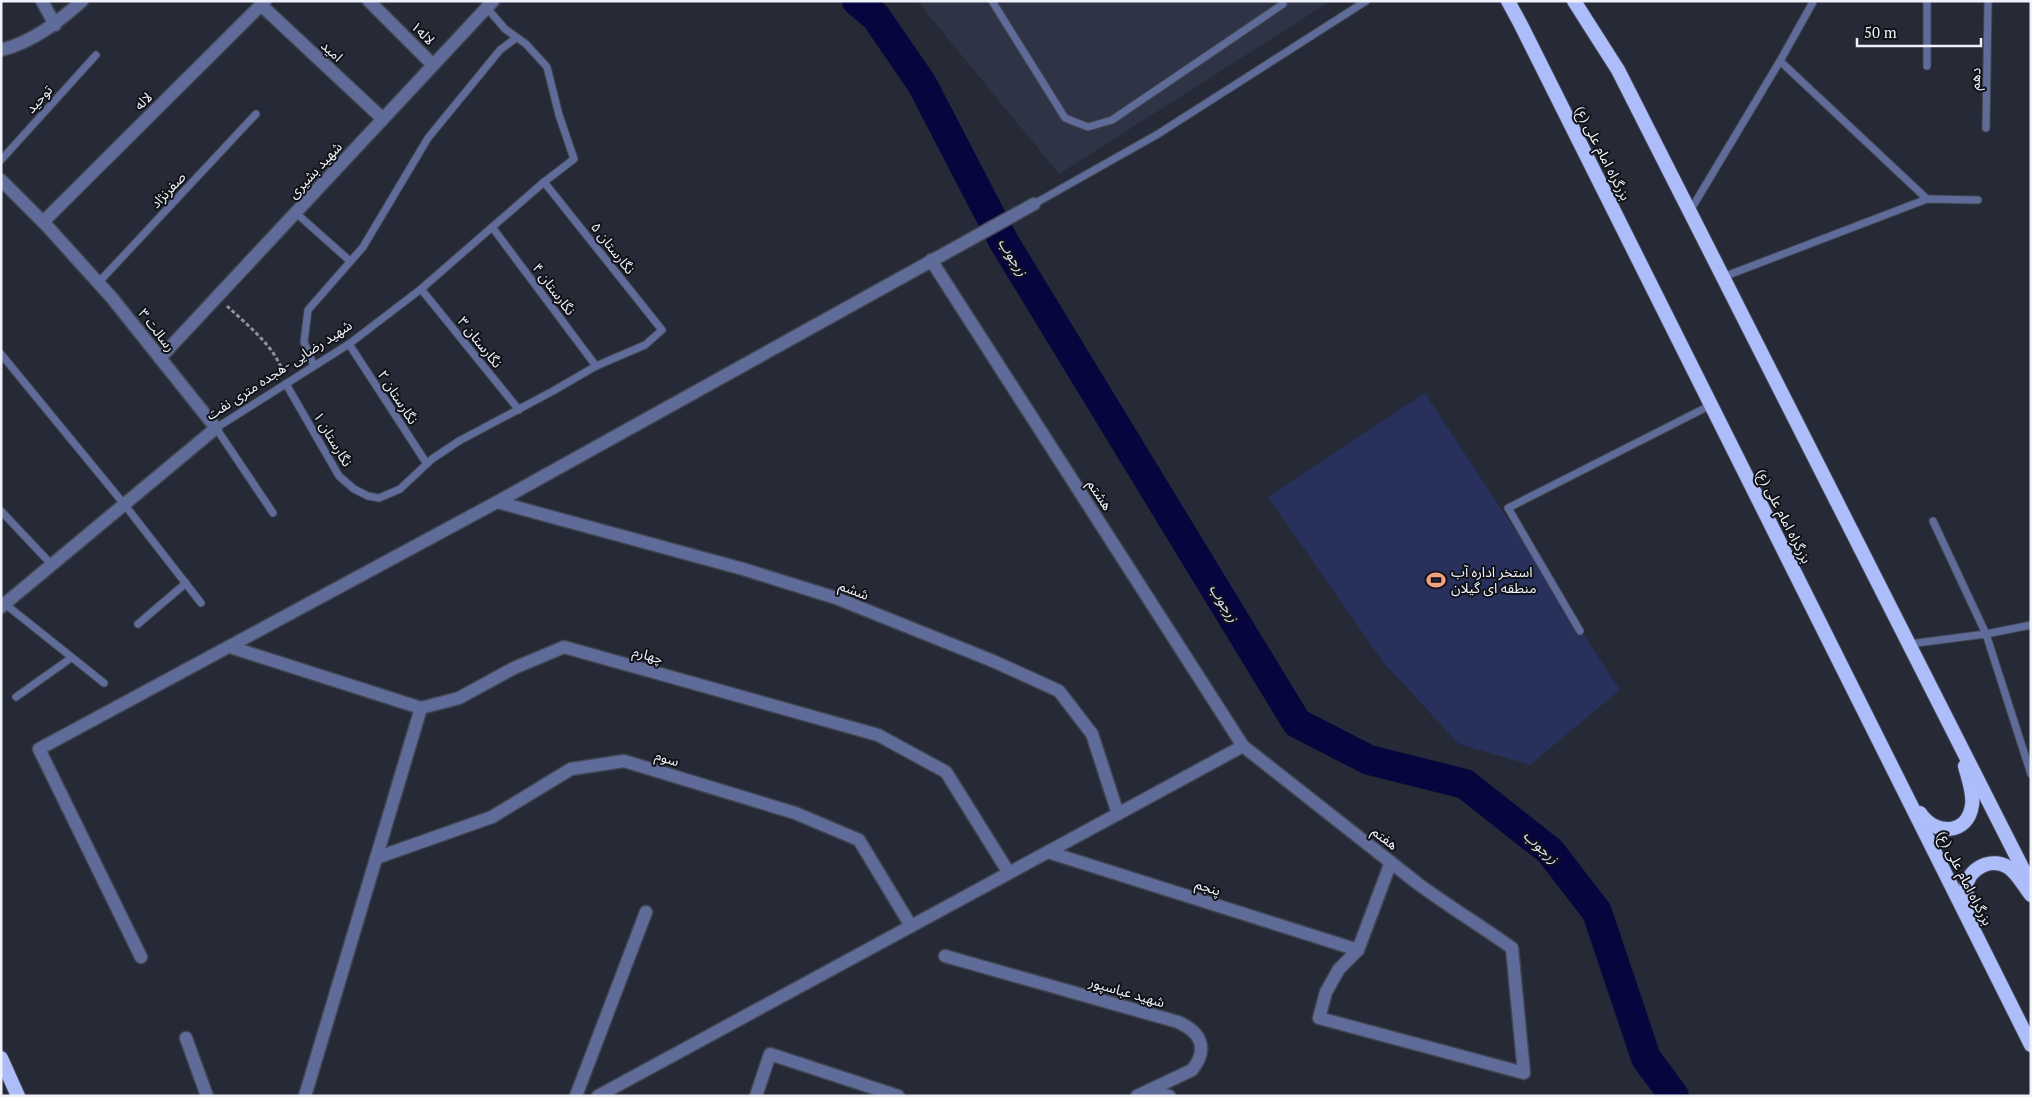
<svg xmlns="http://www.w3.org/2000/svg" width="2032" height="1097" font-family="'PT Serif','Noto Sans Arabic',serif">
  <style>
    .built { fill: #2e3346 }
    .green { fill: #27315c }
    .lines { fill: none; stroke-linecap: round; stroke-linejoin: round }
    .river { stroke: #07053e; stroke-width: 30 }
    .service-casing { stroke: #424552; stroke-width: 9 }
    .minor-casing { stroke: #424552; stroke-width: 15 }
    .trunk-casing { stroke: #424552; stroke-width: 16 }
    .path { stroke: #8e919c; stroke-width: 3; stroke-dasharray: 4 2.5; stroke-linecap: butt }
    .service { stroke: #5f6c99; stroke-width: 7 }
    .minor { stroke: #5f6c99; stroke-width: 12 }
    .trunk { stroke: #acbdf9; stroke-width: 14 }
    .labels { text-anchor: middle; stroke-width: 4; stroke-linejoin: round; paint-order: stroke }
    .street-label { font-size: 14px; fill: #eff2fb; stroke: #111218 }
    .poi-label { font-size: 14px; fill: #eff2fb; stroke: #111218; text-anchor: start }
    .water-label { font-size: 15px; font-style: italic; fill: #dae0f2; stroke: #111218 }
  </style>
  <rect width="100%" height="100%" fill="#262936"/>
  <!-- built -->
  <polygon class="built" points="917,1 1331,1 1059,174"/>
  <!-- green -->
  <polygon class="green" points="1425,393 1620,690 1530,765 1459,744 1383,662 1268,497"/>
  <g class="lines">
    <!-- river -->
    <polyline class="river" points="857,1 876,17 922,84 1004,242 1297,723 1369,760 1465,784 1550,851 1597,912 1646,1058 1674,1096"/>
    <!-- service casing -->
    <g class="service-casing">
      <g id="service">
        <polyline points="992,1 1065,118 1088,127 1112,120 1283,4 1281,1"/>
        <polyline points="1780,61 1927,199"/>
        <polyline points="1927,66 1927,1"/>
        <polyline points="1986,128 1988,1"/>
        <polyline points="1,160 96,55"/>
        <polyline points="1034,204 1158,134 1366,1"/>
        <polyline points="1690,211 1780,61 1813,2"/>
        <polyline points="296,213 350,261"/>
        <polyline points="492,227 596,366"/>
        <polyline points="1723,277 1927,199 1978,200"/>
        <polyline points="98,283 256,114"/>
        <polyline points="421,289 519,410"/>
        <polyline points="349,344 427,464"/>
        <polyline points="1,354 124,504 201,603"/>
        <polyline points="314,366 304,342 308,310 363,247 428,138 500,50 516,38"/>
        <polyline points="286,384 339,476 354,489 368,496 379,498 400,489 432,459 459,441 553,391 596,366 645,345 662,330 544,182"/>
        <polyline points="1,511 52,565"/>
        <polyline points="273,513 216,428 349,344 421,289 544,182 574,159 559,115 547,67 526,44 505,29 487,8"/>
        <polyline points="1933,521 1986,634 2031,774"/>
        <polyline points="5,604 104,683"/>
        <polyline points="138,624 186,583"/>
        <polyline points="1580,631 1508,508 1711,405"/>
        <polyline points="1909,644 1986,634 2031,625"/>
        <polyline points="16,697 71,658"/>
      </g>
    </g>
    <!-- minor casing -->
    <g class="minor-casing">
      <g id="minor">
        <polyline points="42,1 55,25"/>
        <polyline points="369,1 433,65"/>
        <polyline points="261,5 383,119"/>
        <path d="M1 50C33 42 58 22 82 1"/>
        <polyline points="1,180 47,226 112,298 216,428 1,607"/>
        <polyline points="43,222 265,1"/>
        <path d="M931 260 1243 746C1301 791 1359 838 1417 883 1448 906 1481 926 1512 948L1524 1073 1319 1018 1326 992 1339 969 1358 950 1391 862"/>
        <polyline points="160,358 493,1"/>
        <polyline points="497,502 743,569 836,598 993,661 1059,691 1092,734 1118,814"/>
        <polyline points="230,647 421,708 459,698 514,668 564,647 878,735 946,772 1009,873"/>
        <polyline points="1048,852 1358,950"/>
        <polyline points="376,858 492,817 571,769 624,761 795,813 859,840 911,926"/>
        <path d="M945 956 1178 1022C1201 1032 1209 1049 1192 1070L1137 1096"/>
        <polyline points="141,957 39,749 497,502 1034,204"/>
        <polyline points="186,1038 207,1096"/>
        <polyline points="1150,1090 1169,1096"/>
        <polyline points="305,1096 421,708"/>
        <polyline points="576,1096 646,912"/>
        <polyline points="598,1096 1243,746"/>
        <polyline points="756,1096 770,1054 898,1096"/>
      </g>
    </g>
    <!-- trunk casing -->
    <g class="trunk-casing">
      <g id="trunk">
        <polyline points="1508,1 1521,25 2031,1045"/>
        <polyline points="1574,1 1618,70 2031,885"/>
        <path d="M1920 813C1935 836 1968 835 1972 805 1974 794 1968 778 1965 766"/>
        <path d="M1972 915C1970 907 1966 897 1966 888 1968 868 1991 857 2008 867 2017 873 2024 886 2031 895"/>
        <polyline points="1,1058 18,1096"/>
      </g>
    </g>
    <!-- path -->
    <path class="path" d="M227 306C247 325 275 346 283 373"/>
    <!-- service -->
    <use href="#service" class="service"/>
    <!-- minor -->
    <use href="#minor" class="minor"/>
    <!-- trunk -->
    <use href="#trunk" class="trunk"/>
  </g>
  <!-- icons -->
  <defs>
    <g id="stadium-bare" transform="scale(1.5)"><path d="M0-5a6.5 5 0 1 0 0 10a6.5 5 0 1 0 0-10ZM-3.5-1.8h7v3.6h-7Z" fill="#f2a17e" stroke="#111218" stroke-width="2.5" paint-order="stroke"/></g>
  </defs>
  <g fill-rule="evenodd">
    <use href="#stadium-bare" x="1436" y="580"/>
  </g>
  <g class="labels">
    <!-- street labels -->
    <g class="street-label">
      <text transform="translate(423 33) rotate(45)" y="5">لاله۱</text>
      <text transform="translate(332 51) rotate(43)" y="5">امید</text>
      <text transform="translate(1975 79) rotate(-88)" y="5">دهم</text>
      <text transform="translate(39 99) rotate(-48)" y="5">توحید</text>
      <text transform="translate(143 101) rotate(-45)" y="5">لاله</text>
      <text transform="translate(1603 153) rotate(63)" y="5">بزرگراه امام علی (ع)</text>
      <text transform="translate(315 170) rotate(-47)" y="5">شهید بشیری</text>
      <text transform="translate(168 190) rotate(-47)" y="5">صفرنژاد</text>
      <text transform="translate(613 248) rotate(52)" y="5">نگارستان ۵</text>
      <text transform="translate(554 289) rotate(53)" y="5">نگارستان ۴</text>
      <text transform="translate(157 330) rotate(52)" y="5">رسالت ۳</text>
      <text transform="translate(480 342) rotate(51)" y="5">نگارستان ۳</text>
      <text transform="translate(279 370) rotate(-33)" y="5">شهید رضایی -هجده متری نفت</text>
      <text transform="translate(398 397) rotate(57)" y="5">نگارستان ۲</text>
      <text transform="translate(333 439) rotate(59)" y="5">نگارستان ۱</text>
      <text transform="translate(1100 495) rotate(57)" y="5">هشتم</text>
      <text transform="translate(1784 516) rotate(63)" y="5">بزرگراه امام علی (ع)</text>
      <text transform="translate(854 590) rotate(21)" y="5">ششم</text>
      <text transform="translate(648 655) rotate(16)" y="5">چهارم</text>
      <text transform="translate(667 758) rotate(17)" y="5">سوم</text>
      <text transform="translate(1385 838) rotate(38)" y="5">هفتم</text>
      <text transform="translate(1965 878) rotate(63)" y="5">بزرگراه امام علی (ع)</text>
      <text transform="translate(1208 887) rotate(18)" y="5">پنجم</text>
      <text transform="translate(1127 992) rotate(16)" y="5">شهید عباسپور</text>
    </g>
    <!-- poi labels -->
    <g class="poi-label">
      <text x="1451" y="577">استخر اداره آب<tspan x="1451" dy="16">منطقه ای گیلان</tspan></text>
    </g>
    <!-- water labels -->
    <g class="water-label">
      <text transform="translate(1013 257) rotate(59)" y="5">زرجوب</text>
      <text transform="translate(1224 603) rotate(59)" y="5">زرجوب</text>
      <text transform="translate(1541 847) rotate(43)" y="5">زرجوب</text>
    </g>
  </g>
  <!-- border -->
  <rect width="2032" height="1097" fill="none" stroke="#eff2fb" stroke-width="5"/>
  <!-- scale -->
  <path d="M1857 38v8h124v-8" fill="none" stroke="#eff2fb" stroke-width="2.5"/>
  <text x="1864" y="38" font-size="15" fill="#eff2fb" stroke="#111218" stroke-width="4" paint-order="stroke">50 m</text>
</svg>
